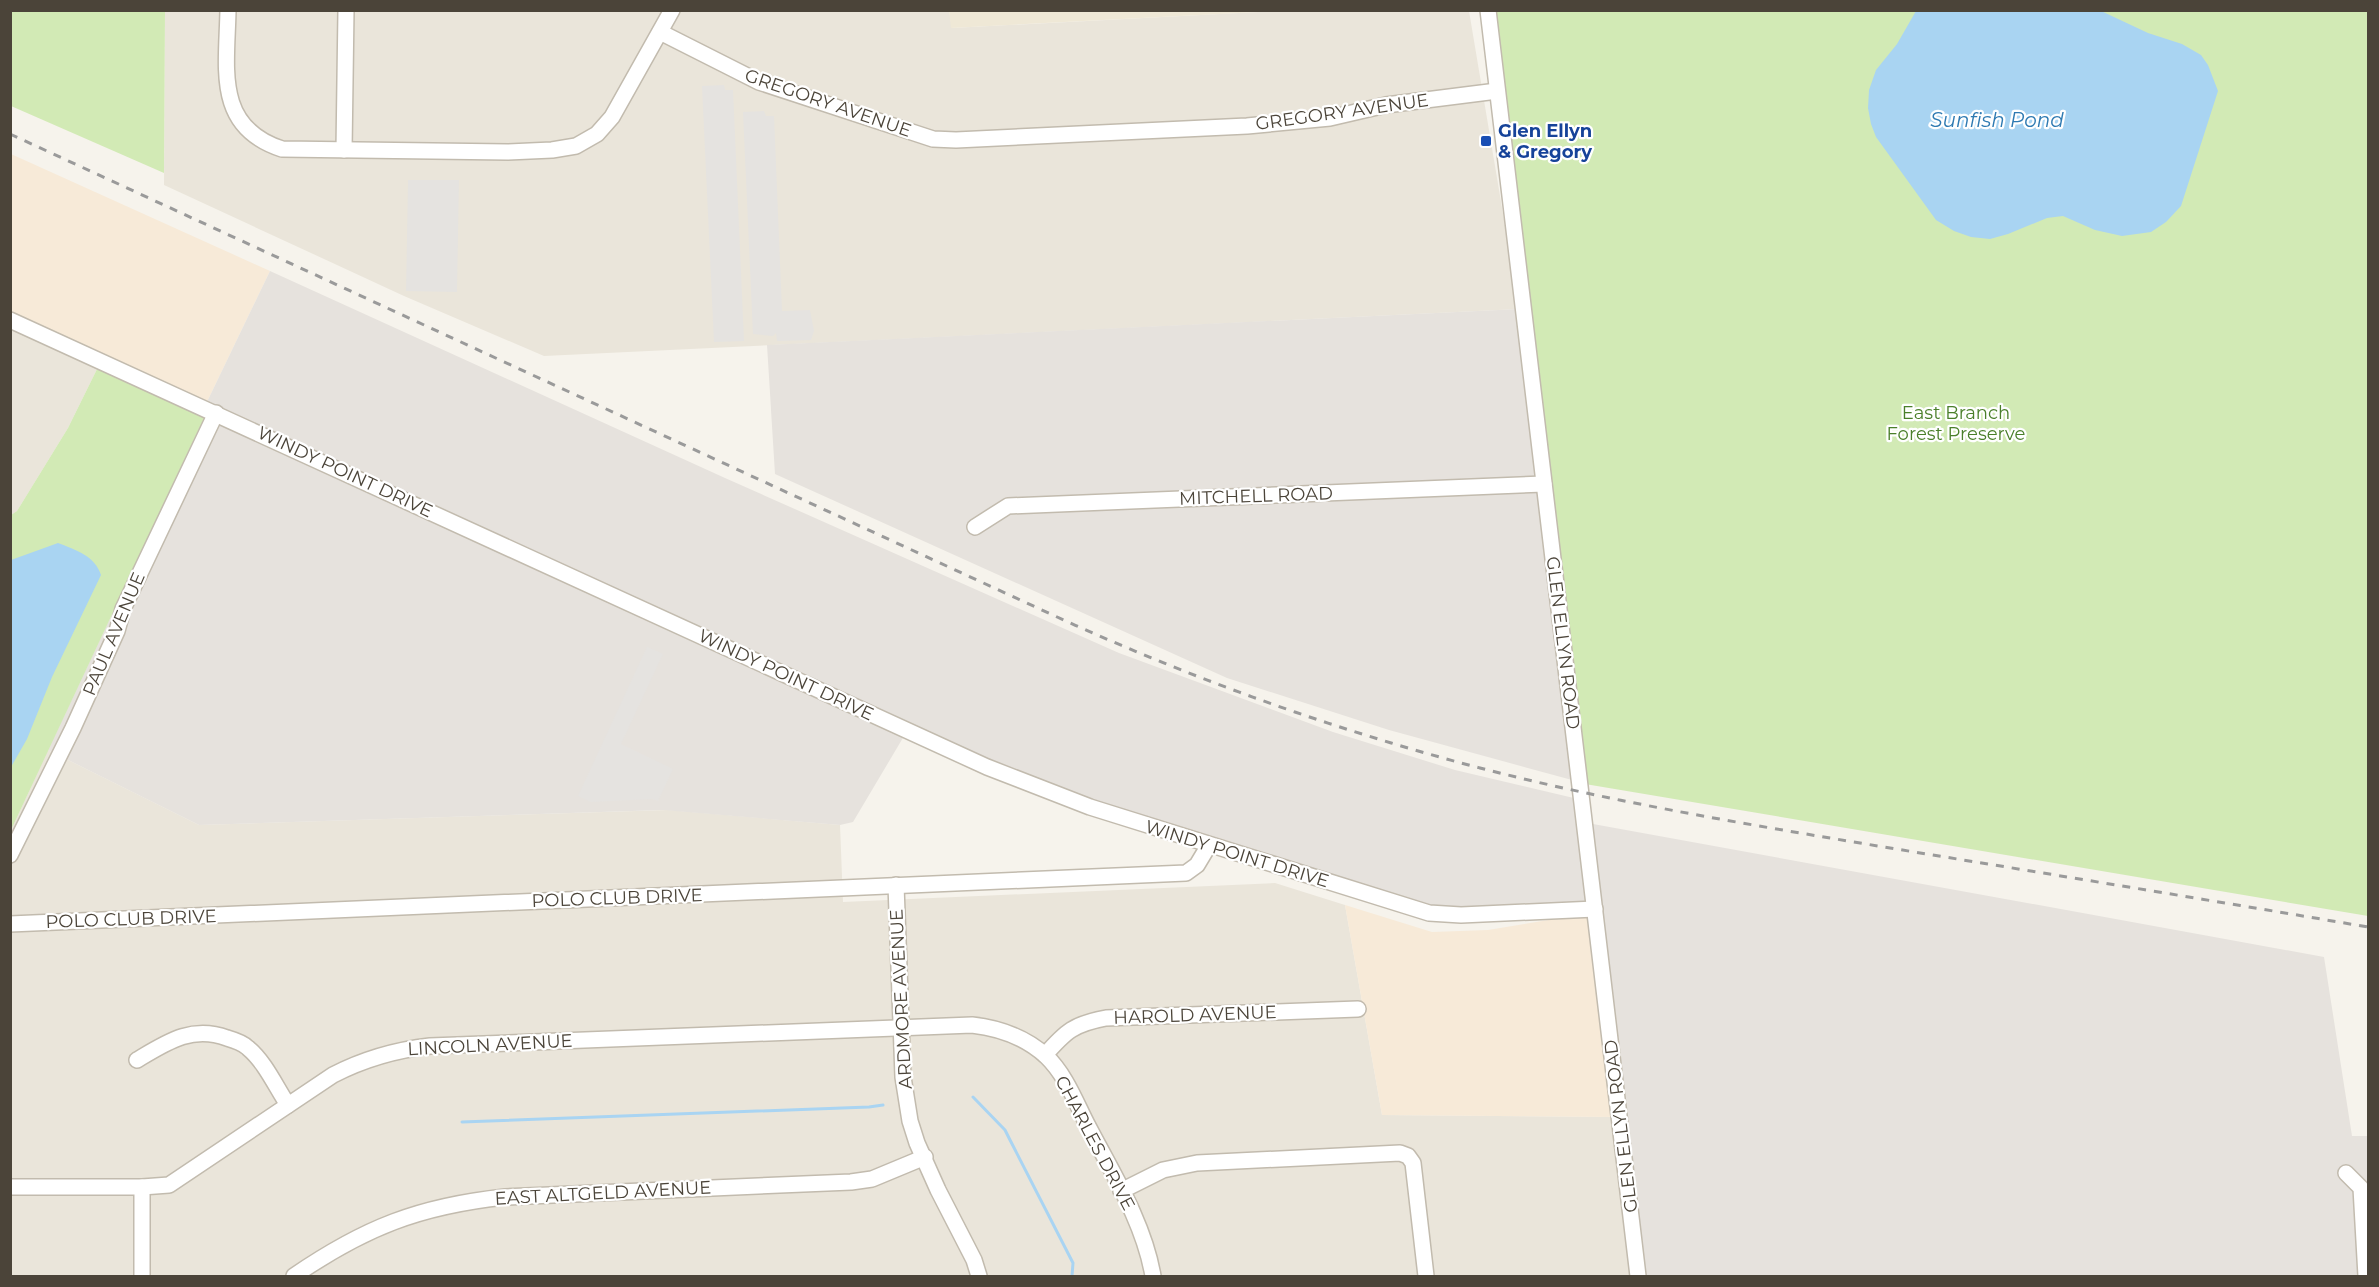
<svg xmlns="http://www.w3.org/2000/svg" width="2379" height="1287" font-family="Montserrat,sans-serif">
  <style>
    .residential { fill: #eae5da }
    .commercial { fill: #f7ead8 }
    .industrial { fill: #e6e2dd }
    .education { fill: #efe8d6 }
    .green { fill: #d2eab5 }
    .parking { fill: #e5e3e0 }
    .water { fill: #a9d4f2 }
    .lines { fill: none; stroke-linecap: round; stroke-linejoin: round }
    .stream { stroke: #a9d4f2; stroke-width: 3 }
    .minor-casing { stroke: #c2bbae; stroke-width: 18 }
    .minor { stroke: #fff; stroke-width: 15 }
    .rail { stroke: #9a9a9a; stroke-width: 3; stroke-dasharray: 8 8; stroke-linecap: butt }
    .transit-dot { fill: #1a4fb4; stroke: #fff; stroke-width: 2 }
    .labels { text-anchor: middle; stroke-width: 4.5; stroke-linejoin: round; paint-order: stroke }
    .street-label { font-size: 18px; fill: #4b4439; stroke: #fff }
    .transit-label { font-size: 18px; font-weight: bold; fill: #164399; stroke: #fff; text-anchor: start }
    .park-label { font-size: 18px; fill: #4a7f2a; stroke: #fff }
    .water-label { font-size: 20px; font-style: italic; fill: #2e7ab2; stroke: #fff }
  </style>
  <rect width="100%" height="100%" fill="#f6f3ec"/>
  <!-- residential -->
  <g class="residential">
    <polygon points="949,10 952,28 1276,11 1469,11 1519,309 544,356 404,296 164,185 165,11"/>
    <polygon points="11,325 99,365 68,428 17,511 11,515"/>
    <polygon points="48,750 199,825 668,810 840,825 843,902 1275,883 1345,905 1382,1115 1617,1117 1633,1276 11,1276 11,830"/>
  </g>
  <!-- commercial -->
  <g class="commercial">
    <polygon points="11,154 270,271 206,404 11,316"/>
    <polygon points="1345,905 1432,932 1488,930 1591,913 1617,1117 1382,1115"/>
  </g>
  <!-- industrial -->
  <g class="industrial">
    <polygon points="270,271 725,478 1119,653 1333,732 1455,770 1578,799 1591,904 1430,909 1093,804 910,726 853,822 840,825 663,810 199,825 48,750 205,416 206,404"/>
    <polygon points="1519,309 1572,780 1389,730 1227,678 775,474 767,345"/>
    <polygon points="1593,824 2324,957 2352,1136 2368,1136 2368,1276 1642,1276"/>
  </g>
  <!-- education -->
  <polygon class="education" points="949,11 949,10 1276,11 951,28"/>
  <!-- green -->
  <g class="green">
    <polygon points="11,10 165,11 164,173 11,106"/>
    <polygon points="1492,11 2368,11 2368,916 1585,784"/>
    <polygon points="101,361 205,416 11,830 11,515 17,511 68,428"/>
  </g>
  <!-- parking -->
  <g class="parking">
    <polygon points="724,85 725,90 733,90 744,341 714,342 702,86"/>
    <polygon points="764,111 766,116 774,116 782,311 810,310 814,331 811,340 777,341 776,333 773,336 753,334 743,112"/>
    <polygon points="408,180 459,180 457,292 406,291"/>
    <polygon points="647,647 663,654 621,744 673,769 658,801 652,799 591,802 578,796"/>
  </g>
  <!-- water -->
  <g class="water">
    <polygon points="2099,10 2148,33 2182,44 2201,55 2208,65 2218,91 2181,206 2166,222 2151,232 2122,236 2095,230 2063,216 2047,218 2008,234 1990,239 1971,237 1954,231 1936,220 1876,137 1871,124 1868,108 1869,90 1876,70 1897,44 1916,11"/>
    <path d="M58 543C76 550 95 556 101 575L52 677 27 739 11 767V560Z"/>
  </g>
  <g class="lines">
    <!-- stream -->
    <g class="stream">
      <polyline points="973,1097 1005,1130 1009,1138 1073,1263 1072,1276"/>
      <polyline points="462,1122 869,1107 883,1105"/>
    </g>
    <!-- minor casing -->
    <g class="minor-casing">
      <g id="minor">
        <path d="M228 10C227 68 214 127 282 149L508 152 552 150 576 146 597 134 612 117 672 10"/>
        <polyline points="1488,10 1638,1276"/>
        <polyline points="660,32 759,82 933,139 956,140 1247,126 1330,118 1386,105 1497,91"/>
        <polyline points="344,150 346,10"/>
        <polyline points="10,320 987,767 1090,807 1429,913 1461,915 1595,909"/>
        <polyline points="975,527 1008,506 1544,484"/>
        <polyline points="10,855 73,728 117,631 123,609 216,413"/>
        <polyline points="896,885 903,1077 910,1121 917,1143 938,1190 974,1260 979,1276"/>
        <polyline points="10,924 1186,873 1197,865 1209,845"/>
        <path d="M1045 1055C1066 1031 1074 1024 1106 1018L1358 1009"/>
        <path d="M137 1060C167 1042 192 1025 227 1038 234 1040 243 1043 248 1048 265 1062 276 1087 288 1105"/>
        <polyline points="2346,1173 2361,1188 2366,1276"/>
        <path d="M10 1187H142L169 1185 333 1075C364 1059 395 1050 430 1046L972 1025C999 1028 1025 1037 1046 1056 1066 1075 1076 1103 1088 1126 1113 1174 1144 1223 1153 1276"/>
        <polyline points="1121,1191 1163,1170 1197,1163 1400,1153 1408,1156 1413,1163 1426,1276"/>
        <polyline points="142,1276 142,1187"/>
        <path d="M294 1276C364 1228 419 1206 505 1197L851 1182 872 1179 925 1157"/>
      </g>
    </g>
    <!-- minor -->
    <use href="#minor" class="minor"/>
    <!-- rail -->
    <path class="rail" d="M10 134 1068 622C1201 682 1339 731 1480 768 1615 803 1752 825 1890 848 2049 874 2209 900 2368 927"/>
  </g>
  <!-- markers -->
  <rect class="transit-dot" x="1480" y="135" width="12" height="12" rx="3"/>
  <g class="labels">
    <!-- street labels -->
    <g class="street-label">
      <text transform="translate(828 103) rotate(19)" y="6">GREGORY AVENUE</text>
      <text transform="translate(1342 112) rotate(-8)" y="6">GREGORY AVENUE</text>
      <text transform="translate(345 472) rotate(25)" y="6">WINDY POINT DRIVE</text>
      <text transform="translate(1256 496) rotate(-2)" y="6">MITCHELL ROAD</text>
      <text transform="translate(114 634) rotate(-67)" y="6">PAUL AVENUE</text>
      <text transform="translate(1563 643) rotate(83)" y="6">GLEN ELLYN ROAD</text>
      <text transform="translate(786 675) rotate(25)" y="6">WINDY POINT DRIVE</text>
      <text transform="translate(1237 854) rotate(17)" y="6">WINDY POINT DRIVE</text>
      <text transform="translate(617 898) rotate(-2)" y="6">POLO CLUB DRIVE</text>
      <text transform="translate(131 919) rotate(-2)" y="6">POLO CLUB DRIVE</text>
      <text transform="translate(901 999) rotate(-93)" y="6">ARDMORE AVENUE</text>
      <text transform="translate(1195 1015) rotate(-2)" y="6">HAROLD AVENUE</text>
      <text transform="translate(490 1045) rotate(-3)" y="6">LINCOLN AVENUE</text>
      <text transform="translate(1621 1126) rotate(-97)" y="6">GLEN ELLYN ROAD</text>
      <text transform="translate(1095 1143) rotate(62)" y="6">CHARLES DRIVE</text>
      <text transform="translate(603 1193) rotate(-3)" y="6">EAST ALTGELD AVENUE</text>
    </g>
    <!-- transit labels -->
    <g class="transit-label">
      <text x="1498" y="137">Glen Ellyn<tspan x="1498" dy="21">&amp; Gregory</tspan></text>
    </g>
    <!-- park labels -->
    <g class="park-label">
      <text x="1956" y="419">East Branch<tspan x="1956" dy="21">Forest Preserve</tspan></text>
    </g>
    <!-- water labels -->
    <g class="water-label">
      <text x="1997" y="127">Sunfish Pond</text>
    </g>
  </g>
  <!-- border -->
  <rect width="2379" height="1287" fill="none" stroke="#4b4439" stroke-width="24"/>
</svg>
